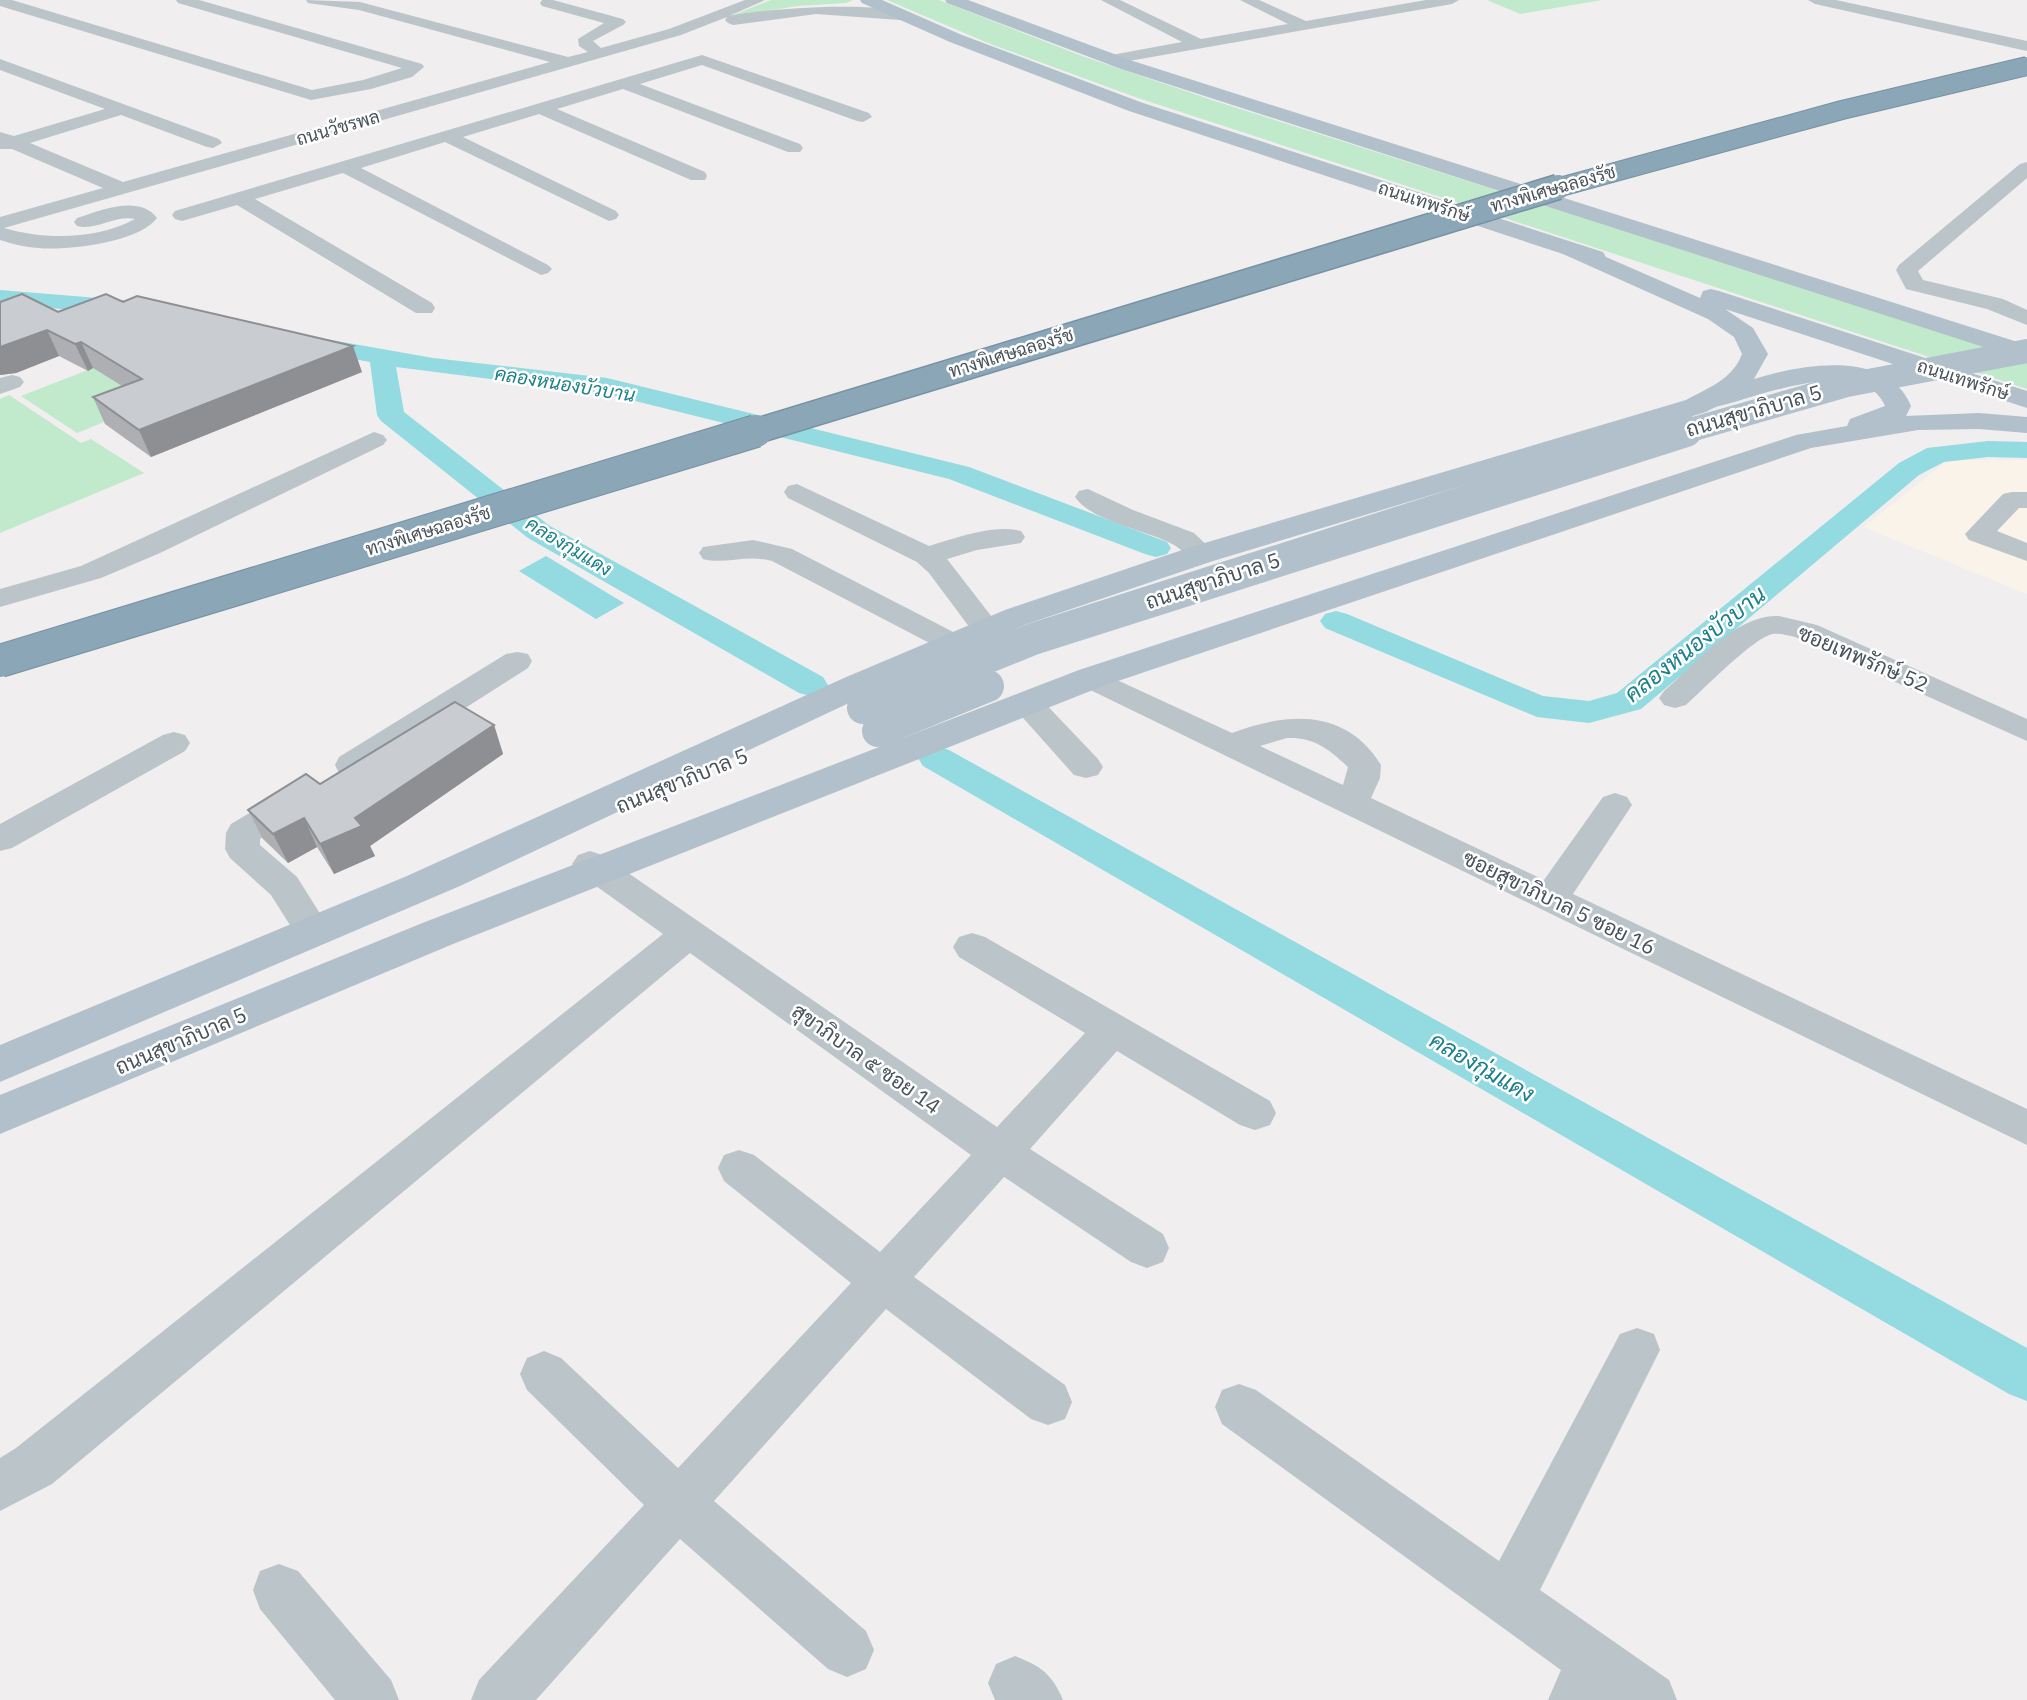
<svg xmlns="http://www.w3.org/2000/svg" width="2027" height="1700" font-family="'IBM Plex Sans',Sarabun,sans-serif">
  <style>
    .commercial { fill: #f9f3e9 }
    .green { fill: #c1e9cc }
    .water { fill: #93dae1 }
    .lines { fill: none; stroke-linecap: round; stroke-linejoin: round }
    .canal { fill: #93dae1; fill-rule: evenodd }
    .minor { fill: #bbc4c9; fill-rule: evenodd }
    .major { fill: #b1c0ca; fill-rule: evenodd }
    .highway-bridge-far2-casing { stroke: #7691a3; stroke-width: 20; stroke-linecap: butt }
    .highway-bridge-far1-casing { stroke: #7691a3; stroke-width: 27; stroke-linecap: butt }
    .highway-bridge-casing { stroke: #7691a3; stroke-width: 34; stroke-linecap: butt }
    .major-bridge-far1 { stroke: #b1c0ca; stroke-width: 24 }
    .major-bridge { stroke: #b1c0ca; stroke-width: 32 }
    .highway-bridge-far2 { stroke: #8ba6b7; stroke-width: 18 }
    .highway-bridge-far1 { stroke: #8ba6b7; stroke-width: 24 }
    .highway-bridge { stroke: #8ba6b7; stroke-width: 32 }
    .wall { fill: #adafb3 }
    .shaded-wall { fill: #8d8f92 }
    .building { fill: #c9ccd0; stroke: #8d8f92; stroke-width: 2 }
    .labels { text-anchor: middle; stroke-width: 5; stroke-linejoin: round; paint-order: stroke }
    .far-street-label { font-size: 18px; fill: #485359; stroke: #fff }
    .far-water-label { font-size: 19px; font-style: italic; fill: #1c808a; stroke: #fff }
    .street-label { font-size: 21px; fill: #485359; stroke: #fff }
    .water-label { font-size: 23px; font-style: italic; fill: #1c808a; stroke: #fff }
  </style>
  <rect width="100%" height="100%" fill="#f0eeee"/>
  <!-- commercial -->
  <polygon class="commercial" points="1948,460 2027,460 2027,594 1863,527"/>
  <!-- green -->
  <g class="green">
    <polygon points="771,0 853,0 846,3 797,6 725,18"/>
    <polygon points="887,0 939,0 1082,56 1218,102 2027,358 2027,389 1135,97 988,43"/>
    <polygon points="1487,0 1602,0 1520,14"/>
    <polygon points="93,368 150,403 77,433 21,396"/>
    <polygon points="9,395 81,443 91,439 144,473 0,533 0,399"/>
  </g>
  <!-- water -->
  <polygon class="water" points="546,556 624,603 596,619 519,571"/>
  <g class="lines">
    <!-- canal -->
    <g class="canal">
      <polygon points="0,290 135,301 144,303 147,308 144,313 135,315 0,304"/>
      <polygon points="303,335 433,358 607,378 969,467 1167,542 1171,548 1167,554 1156,557 1145,554 949,479 607,394 396,367 404,412 550,526 823,677 828,685 823,693 811,696 799,693 528,538 381,421 377,415 370,362 294,348 290,343 294,338"/>
      <polygon points="1988,441 2027,442 2027,458 1988,457 1944,462 1919,475 1641,709 1589,723 1537,717 1325,628 1320,621 1325,614 1336,611 1347,614 1543,696 1589,701 1617,693 1899,463 1927,448"/>
      <polygon points="936,746 949,750 2027,1348 2027,1401 2009,1394 923,766 918,758 923,750"/>
    </g>
    <!-- minor -->
    <g class="minor">
      <polygon points="0,0 12,0 312,90 363,80 402,68 178,3 176,0 199,0 422,64 424,67 412,77 371,89 311,100 0,6"/>
      <path d="M306 0 360 2 568 57 588 52 579 46 578 39 604 23 542 6 540 3 542 0H553L623 19 626 22 623 25 593 41 601 48 669 29 745 0H765L729 16C760 9 886 0 908 15L900 20 816 14 733 25 728 23 725 20 727 17 681 35 4 228C45 240 96 240 135 219 115 215 96 231 77 226L74 222 77 218C100 211 139 194 157 218 140 242 67 251 38 248 25 247 12 244 0 240V217L103 188 12 149H0V132L14 136 105 109 0 70V59L219 139 222 143 213 148 207 147 121 115 30 143 123 182 550 62 359 10 308 3Z"/>
      <polygon points="1101,0 1120,0 1201,39 1288,24 1240,0 1259,0 1306,21 1426,0 1459,0 1452,4 1112,64 1106,62 1104,59 1106,56 1182,42"/>
      <polygon points="1808,0 1836,0 2027,41 2027,51 1815,4"/>
      <polygon points="702,55 869,113 872,117 863,122 857,121 702,65 640,84 800,144 803,148 800,152 788,152 623,89 557,109 705,172 707,176 705,180 691,180 539,114 463,137 616,211 619,215 616,219 609,221 445,142 361,168 548,265 552,269 548,273 541,275 343,173 255,199 432,303 435,308 432,313 416,313 237,205 182,221 175,219 172,215 175,211"/>
      <polygon points="2027,162 2027,178 1918,271 1923,280 2003,299 2027,310 2027,325 1987,309 1906,289 1896,270 1899,265 2020,164"/>
      <polygon points="12,375 20,377 24,382 20,387 0,394 0,378"/>
      <polygon points="374,432 383,435 387,440 383,445 160,553 101,578 0,607 0,589 81,566"/>
      <path d="M797 484 929 546C957 538 992 524 1021 531L1025 537 1021 543 977 550 947 559 1002 630 998 636 987 639 976 636 929 573 917 562 788 498 784 492 788 486Z"/>
      <path d="M1088 489 1133 510 1194 533 1216 554 1212 560C1206 561 1202 563 1196 561 1187 558 1182 549 1174 545 1148 530 1092 522 1075 497L1079 491Z"/>
      <polygon points="2012,492 2027,492 2027,508 2019,508 1997,531 2027,543 2027,561 1969,540 1965,534 2003,494"/>
      <path d="M753 540 792 549 965 638 969 644 965 650 954 653 943 650 772 561C745 554 726 565 703 559L699 553 703 547Z"/>
      <path d="M1779 616 1817 625 2027 719V741L1795 637C1789 636 1780 633 1773 634 1755 636 1702 691 1686 705L1675 708 1664 705 1659 698 1664 691C1694 665 1737 613 1779 616Z"/>
      <polygon points="517,652 528,654 532,661 528,668 363,773 351,776 339,773 335,765 339,757 506,654"/>
      <path d="M1091 668 1232 733C1287 712 1346 708 1381 765L1380 778 1371 798 1544 880 1603 797 1615 793 1627 797 1632 805 1573 894 2027 1109V1145L1080 685 1076 678 1080 671ZM1287 738C1314 737 1329 749 1348 767L1343 785 1260 746Z"/>
      <polygon points="1027,693 1038,696 1098,759 1103,767 1098,775 1086,778 1074,775 1016,710 1011,703 1016,696"/>
      <polygon points="174,732 185,735 190,743 185,751 12,848 0,851 0,824 163,735"/>
      <polygon points="295,789 307,793 312,801 307,809 260,839 260,845 297,877 331,931 326,941 313,945 300,941 271,895 230,858 225,849 226,833 231,824 283,793"/>
      <polygon points="590,851 602,855 997,1127 1085,1033 959,957 953,947 959,937 972,933 985,937 1270,1101 1276,1113 1270,1125 1255,1130 1240,1125 1117,1051 1030,1149 1163,1234 1169,1248 1163,1262 1147,1268 1131,1262 1004,1177 914,1277 1065,1385 1072,1402 1065,1419 1048,1425 1031,1419 886,1309 714,1501 866,1631 874,1650 866,1669 847,1677 828,1669 680,1539 536,1700 471,1700 479,1680 644,1505 527,1390 520,1374 527,1358 544,1351 561,1358 678,1468 851,1283 724,1181 718,1168 724,1155 739,1150 754,1155 880,1252 971,1155 690,953 52,1484 0,1511 0,1458 16,1448 663,934 578,873 572,864 578,855"/>
      <polygon points="1637,1328 1654,1334 1660,1350 1540,1590 1669,1680 1677,1700 1548,1700 1561,1670 1222,1424 1215,1407 1222,1390 1239,1384 1256,1390 1499,1561 1620,1334"/>
      <polygon points="279,1564 298,1571 391,1680 399,1700 335,1700 260,1609 253,1590 260,1571"/>
      <path d="M1015 1656C1041 1666 1052 1674 1063 1700H995L988 1683 996 1664Z"/>
    </g>
    <!-- major -->
    <g class="major">
      <path d="M860 0H882L962 35 1143 103 1603 252 1606 257 1700 298 1703 291 1711 289 1719 291 2027 391V408L1725 309 1753 328 1768 354 1754 379C1800 365 1887 348 1911 406L1906 416 1979 413 2027 417V433L1979 429 1918 430 1811 448 1103 686 453 944 0 1134V1095L425 922 1079 670 1796 435 1847 426 1850 419 1885 406C1866 359 1775 390 1741 400 1728 405 1718 404 1706 412L1213 561 1027 624 868 694 460 886 0 1082V1045L407 876 844 678 1005 610 1191 547 1686 400C1708 388 1733 379 1742 354L1734 337 1708 319 1563 254 1129 111 950 42 862 3Z"/>
      <polygon points="945,0 968,0 1133,61 2027,345 2027,361 1121,69 947,3"/>
    </g>
    <!-- highway-bridge-far2 casing -->
    <g class="highway-bridge-far2-casing">
      <polyline id="highway-bridge-far2" points="1553,189 1842,110 2027,66"/>
    </g>
    <!-- highway-bridge-far1 casing -->
    <g class="highway-bridge-far1-casing">
      <polyline id="highway-bridge-far1" points="750,433 1558,187"/>
    </g>
    <!-- highway-bridge casing -->
    <g class="highway-bridge-casing">
      <polyline id="highway-bridge" points="0,661 756,431"/>
    </g>
    <!-- major-bridge-far1 -->
    <polyline class="major-bridge-far1" points="1680,433 1847,385 2027,351"/>
    <!-- major-bridge -->
    <g class="major-bridge">
      <polyline points="863,708 1033,639 1686,431"/>
      <polyline points="878,731 988,686"/>
    </g>
    <!-- highway-bridge-far2 -->
    <use href="#highway-bridge-far2" class="highway-bridge-far2"/>
    <!-- highway-bridge-far1 -->
    <use href="#highway-bridge-far1" class="highway-bridge-far1"/>
    <!-- highway-bridge -->
    <use href="#highway-bridge" class="highway-bridge"/>
  </g>
  <!-- wall -->
  <g class="wall">
    <polygon points="0,302 58,312 123,302 362,372 151,457 105,424 93,397 122,386 93,368 88,371 59,356 16,373 0,375"/>
    <polygon points="494,725 503,754 370,846 375,856 334,874 317,847 288,863 263,839 248,810 320,784"/>
  </g>
  <!-- shaded-wall -->
  <g class="shaded-wall">
    <polygon points="47,330 59,356 16,373 0,375 0,347"/>
    <polygon points="81,342 93,368 88,371 75,344"/>
    <polygon points="353,346 362,372 151,457 139,430"/>
    <polygon points="494,725 503,754 370,846 375,856 334,874 320,844 355,818"/>
    <polygon points="304,818 317,847 288,863 273,834"/>
  </g>
  <!-- building -->
  <g class="building">
    <polygon points="22,294 58,312 106,294 123,302 137,296 353,346 139,430 93,397 142,379 81,342 75,344 47,330 0,347 0,302"/>
    <polygon points="455,702 494,725 355,818 362,826 320,844 304,818 273,834 248,810 306,774 320,784"/>
  </g>
  <g class="labels">
    <!-- far-street labels -->
    <g class="far-street-label">
      <text transform="translate(338 128) rotate(-16)" y="6">ถนนวัชรพล</text>
      <text transform="translate(1553 189) rotate(-16)" y="6">ทางพิเศษฉลองรัช</text>
      <text transform="translate(1424 202) rotate(18)" y="6">ถนนเทพรักษ์</text>
      <text transform="translate(1011 353) rotate(-17)" y="6">ทางพิเศษฉลองรัช</text>
      <text transform="translate(1963 380) rotate(18)" y="6">ถนนเทพรักษ์</text>
      <text transform="translate(428 531) rotate(-17)" y="6">ทางพิเศษฉลองรัช</text>
    </g>
    <!-- far-water labels -->
    <g class="far-water-label">
      <text transform="translate(565 384) rotate(9)" y="7">คลองหนองบัวบาน</text>
      <text transform="translate(569 546) rotate(31)" y="7">คลองกุ่มแดง</text>
    </g>
    <!-- street labels -->
    <g class="street-label">
      <text transform="translate(1754 411) rotate(-16)" y="7">ถนนสุขาภิบาล 5</text>
      <text transform="translate(1213 581) rotate(-18)" y="7">ถนนสุขาภิบาล 5</text>
      <text transform="translate(1863 659) rotate(23)" y="7">ซอยเทพรักษ์ 52</text>
      <text transform="translate(682 781) rotate(-22)" y="7">ถนนสุขาภิบาล 5</text>
      <text transform="translate(1559 903) rotate(26)" y="7">ซอยสุขาภิบาล 5 ซอย 16</text>
      <text transform="translate(181 1041) rotate(-23)" y="7">ถนนสุขาภิบาล 5</text>
      <text transform="translate(866 1059) rotate(35)" y="7">สุขาภิบาล ๕ ซอย 14</text>
    </g>
    <!-- water labels -->
    <g class="water-label">
      <text transform="translate(1695 644) rotate(-38)" y="8">คลองหนองบัวบาน</text>
      <text transform="translate(1482 1067) rotate(30)" y="8">คลองกุ่มแดง</text>
    </g>
  </g>
</svg>
